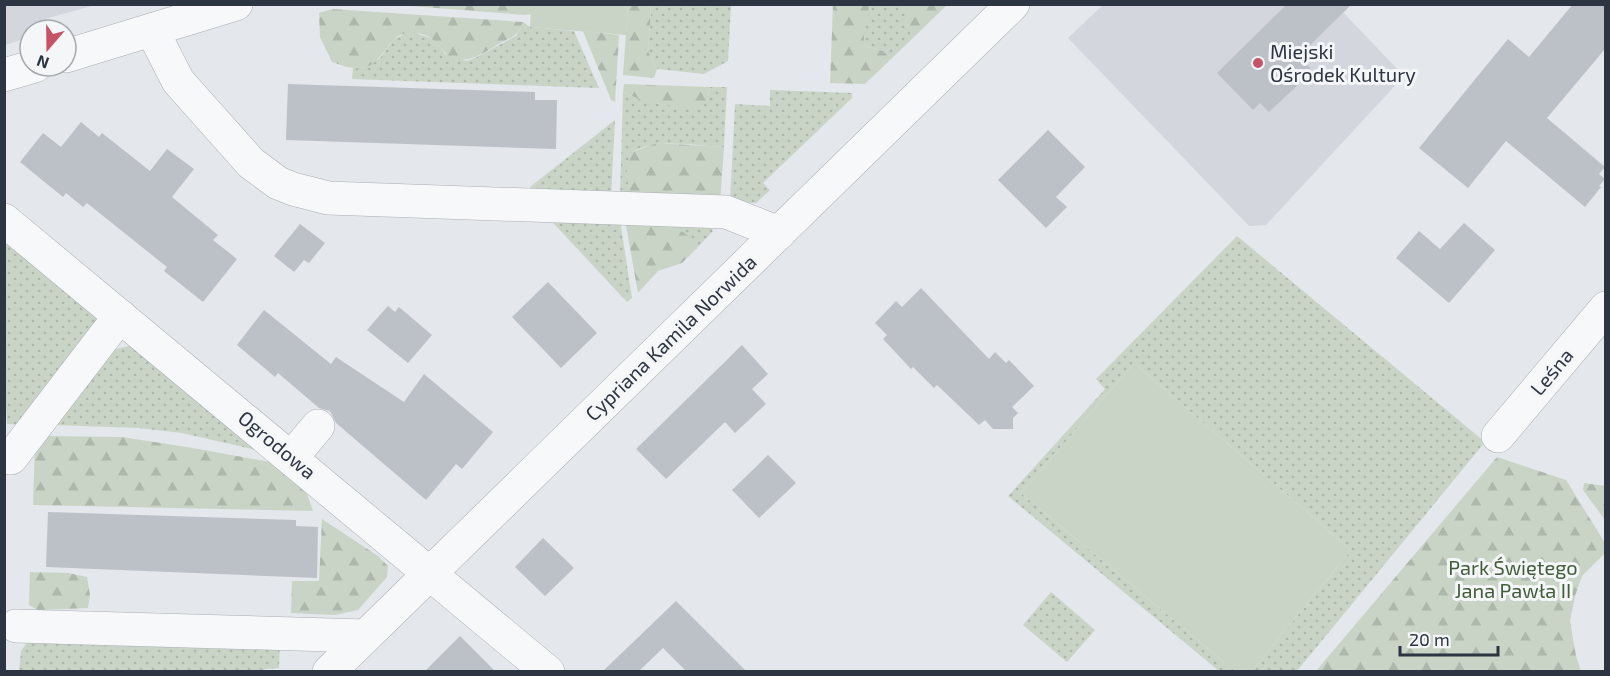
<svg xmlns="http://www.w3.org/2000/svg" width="1610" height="676" font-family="'Exo 2',sans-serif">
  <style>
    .built { fill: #d3d6dd }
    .green { fill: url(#green-dots) }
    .forest { fill: url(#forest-firs) }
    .pitch { fill: #cad4c6 }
    .building { fill: #bcc1c8 }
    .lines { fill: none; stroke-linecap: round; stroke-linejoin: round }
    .minor-casing { stroke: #a9aeb5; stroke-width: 34 }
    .minor { stroke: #f7f8f9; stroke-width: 33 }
    .poi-dot { fill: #c55469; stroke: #f4f6f8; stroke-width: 2 }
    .labels { text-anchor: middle; stroke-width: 6; stroke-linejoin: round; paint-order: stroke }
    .poi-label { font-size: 20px; fill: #2d3542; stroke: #f4f6f8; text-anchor: start }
    .street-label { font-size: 20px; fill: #2d3542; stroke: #f4f6f8 }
    .park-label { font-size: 20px; fill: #435d3b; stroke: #f4f6f8 }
  </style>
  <defs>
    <pattern id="green-dots" width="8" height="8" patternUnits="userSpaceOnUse" patternTransform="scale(1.5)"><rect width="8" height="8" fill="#cad4c6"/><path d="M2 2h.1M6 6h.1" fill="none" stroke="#aeb7ab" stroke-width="1.8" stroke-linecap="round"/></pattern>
    <pattern id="forest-firs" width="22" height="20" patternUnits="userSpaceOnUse" patternTransform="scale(1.5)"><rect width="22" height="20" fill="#cad4c6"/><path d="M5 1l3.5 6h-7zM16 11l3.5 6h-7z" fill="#aeb7ab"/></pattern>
  </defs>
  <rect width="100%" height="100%" fill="#e4e7eb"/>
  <!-- built -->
  <g class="built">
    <polygon points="5,4 95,4 95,5 45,19 47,30 30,30 30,43 24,39 5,45"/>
    <polygon points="1103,5 1336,5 1404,76 1266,225 1249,226 1068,38"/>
  </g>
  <!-- green -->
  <g class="green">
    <polygon points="647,5 731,5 728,61 704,74 657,69 648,51 651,9"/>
    <path d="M869 5H908C909 19 903 24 914 37L889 61 890 57 883 51 865 46C861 35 868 17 869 5Z"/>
    <polygon points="523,22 530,27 574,31 599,88 352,79 353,68 363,68 380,58 393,40 404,34 412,32 436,40 445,54 466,61 475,58 516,36"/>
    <path d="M710 87H727L724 147C694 146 659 137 632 152V194L620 199 623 93 659 104 679 105 707 101Z"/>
    <polygon points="770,90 852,93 852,98 763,183 770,190 756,203 730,202 735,104 770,106"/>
    <polygon points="615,120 611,198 531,190 530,187"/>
    <polygon points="542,211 619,214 632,298 627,302"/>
    <path d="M705 219 713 231 697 248C689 229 666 228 648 223Z"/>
    <polygon points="4,235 101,314 28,425 7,424 4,378"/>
    <polygon points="1237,236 1485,442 1297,671 1252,671 1351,550 1134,363 1021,493 1235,671 1219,671 1008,496 1105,389 1096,379"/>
    <polygon points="139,344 269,453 182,433 138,428 54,425 111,350"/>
    <polygon points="1051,592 1095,630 1067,662 1023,625"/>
    <polygon points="29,640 280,640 279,668 265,669 262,671 19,672 21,651"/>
  </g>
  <!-- forest -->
  <g class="forest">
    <polygon points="398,5 531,4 531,14 525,15"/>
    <polygon points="628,5 647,5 651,9 648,51 657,69 654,78 623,75"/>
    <path d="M833 5H869C869 18 861 34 865 46L883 51 890 57 889 61 865 84 830 83Z"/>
    <polygon points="908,5 947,5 914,37 906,27"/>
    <path d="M332 9 523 22C514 41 513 35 497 45 433 86 454 30 409 33 384 34 384 71 355 68 347 68 339 64 332 62L320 37 319 13Z"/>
    <polygon points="583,31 619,35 615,102 611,100"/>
    <path d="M624 84 710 87 707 101 703 106C693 110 657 104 646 101 638 99 631 95 623 93Z"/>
    <path d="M657 143 724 147 720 204 632 194C625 179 625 167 632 152Z"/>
    <polygon points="624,214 683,232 694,240 697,248 682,263 658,271 638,293"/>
    <polygon points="43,436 122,437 193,448 281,464 296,474 307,494 313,511 33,505 35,446"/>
    <polygon points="1497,457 1566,480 1605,543 1605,553 1582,576 1575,596 1570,621 1576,656 1581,671 1316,671"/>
    <polygon points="1584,483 1605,486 1605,520 1583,490"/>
    <polygon points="322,519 378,556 388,566 387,577 358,610 335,615 291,613 292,581 319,581"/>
    <polygon points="30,572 68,573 87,577 90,595 88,608 38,610 29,605"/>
  </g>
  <!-- pitch -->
  <g class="pitch">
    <polygon points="531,5 628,5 626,35 530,27"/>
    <polygon points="1134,363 1351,550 1252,671 1235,671 1021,493"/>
  </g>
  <!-- building -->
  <g class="building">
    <polygon points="1287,4 1352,4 1299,56 1313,71 1269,112 1260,103 1253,110 1217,73"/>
    <polygon points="1573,4 1605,4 1605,49 1547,118 1605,167 1599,174 1605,179 1599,186 1601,187 1585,207 1506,141 1468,188 1419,148 1508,39 1529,57"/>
    <polygon points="288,84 535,92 535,100 557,100 556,149 286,140"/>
    <polygon points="81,122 99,137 102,133 150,171 167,149 194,169 172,197 218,235 213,240 237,259 203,302 164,271 167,267 87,203 83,207 66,193 63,197 20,162 43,133 61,147"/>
    <polygon points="1048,130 1085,167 1056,197 1067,207 1046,228 998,180"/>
    <polygon points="1464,223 1495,250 1449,303 1396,258 1419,231 1440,249"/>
    <polygon points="300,224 325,243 309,263 304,260 294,272 274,256"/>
    <polygon points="548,282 597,333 561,368 512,317"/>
    <polygon points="921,288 989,359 995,352 1006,363 1009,360 1034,386 1012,407 1018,413 1013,418 1013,429 993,429 985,420 979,425 937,385 934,388 913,367 911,369 883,339 887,335 875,323 896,301 902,307"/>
    <polygon points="388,306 395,312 399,307 432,335 408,363 367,330"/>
    <polygon points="264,310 331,364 336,357 404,402 424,374 493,432 462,469 456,464 426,500 336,423 330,411 319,408 278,373 275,377 237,345"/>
    <polygon points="742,345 768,374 752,389 766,404 735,433 725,422 666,479 636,449"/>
    <polygon points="768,455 796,483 759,518 732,490"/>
    <polygon points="48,512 296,520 296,526 318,527 317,578 46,567"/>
    <polygon points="543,538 574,568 545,596 515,567"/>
    <polygon points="676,601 747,672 687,672 663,648 638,672 602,672"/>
    <polygon points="460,636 496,672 424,672"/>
  </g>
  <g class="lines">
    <!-- minor casing -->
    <g class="minor-casing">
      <g id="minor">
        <polyline points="152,30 178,81 251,163 278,183 293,189 328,198 726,212 779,233"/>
        <polyline points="66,56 236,4"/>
        <polyline points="4,75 35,66"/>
        <polyline points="4,220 548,672"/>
        <polyline points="1498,436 1606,308"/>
        <polyline points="11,458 120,316"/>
        <polyline points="291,458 318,426"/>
        <polyline points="16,626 365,636"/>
        <polyline points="329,672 1013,4"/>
      </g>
    </g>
    <!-- minor -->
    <use href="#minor" class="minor"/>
  </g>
  <!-- markers -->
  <circle class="poi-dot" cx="1258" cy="63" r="6"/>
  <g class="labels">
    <!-- poi labels -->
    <g class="poi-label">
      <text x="1270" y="59">Miejski<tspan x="1270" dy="23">Ośrodek Kultury</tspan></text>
    </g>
    <!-- street labels -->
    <g class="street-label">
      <text transform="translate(671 338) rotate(-44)" y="7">Cypriana Kamila Norwida</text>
      <text transform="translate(1552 372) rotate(-50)" y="7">Leśna</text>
      <text transform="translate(277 445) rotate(40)" y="7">Ogrodowa</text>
    </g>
    <!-- park labels -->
    <g class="park-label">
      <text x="1513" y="575">Park Świętego<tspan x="1513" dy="23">Jana Pawła II</tspan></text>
    </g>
  </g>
  <!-- border -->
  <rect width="1610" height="676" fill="none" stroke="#2d3542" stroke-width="12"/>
  <!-- north arrow -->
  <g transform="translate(48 48) rotate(200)"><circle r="28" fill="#f4f6f8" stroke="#a4a9af" stroke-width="1.5"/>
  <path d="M0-4.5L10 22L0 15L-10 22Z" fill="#c55469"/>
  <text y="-9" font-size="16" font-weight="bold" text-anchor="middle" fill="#2d3542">N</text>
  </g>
  <!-- scale -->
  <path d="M1400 646v9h98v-9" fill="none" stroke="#2d3542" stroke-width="3"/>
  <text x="1409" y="646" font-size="18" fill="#2d3542" stroke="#f4f6f8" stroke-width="4.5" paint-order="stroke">20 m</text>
</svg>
